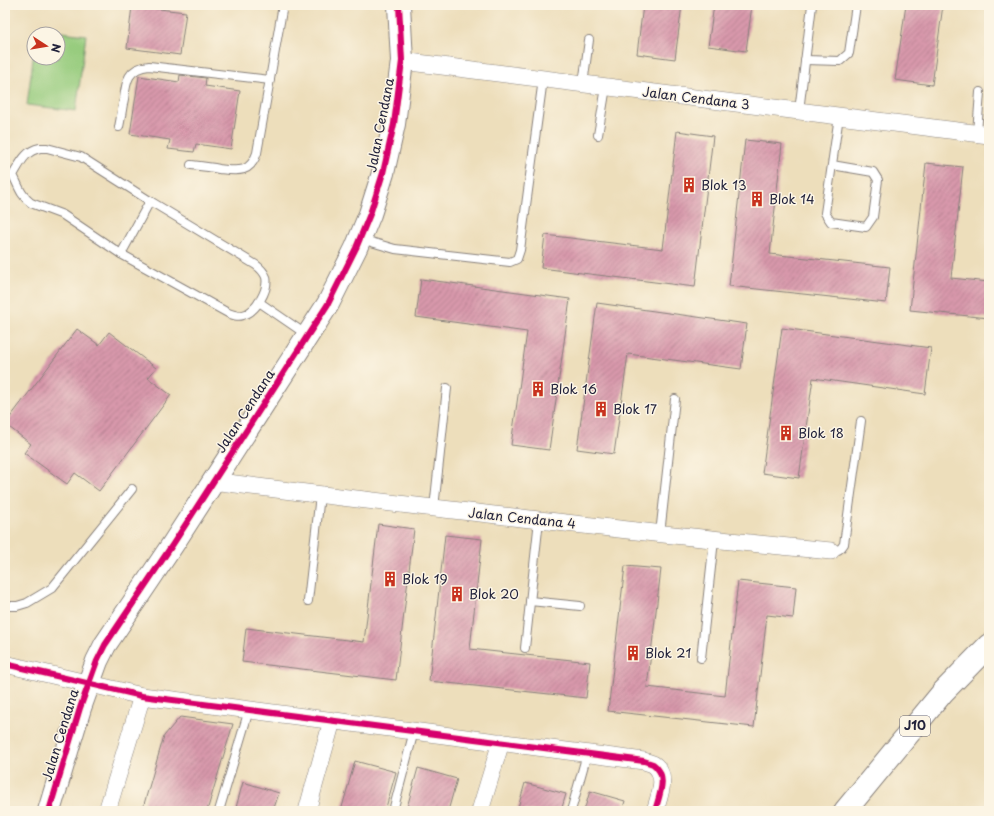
<svg xmlns="http://www.w3.org/2000/svg" width="994" height="816" font-family="'Playpen Sans',sans-serif">
  <style>
    .grass { fill: #97cc7e; stroke: #5c775c }
    .building { fill: url(#building-hatch) }
    .lines { fill: none; stroke-linecap: round; stroke-linejoin: round }
    .lane-casing { stroke: #88807b; stroke-width: 10 }
    .street-casing { stroke: #88807b; stroke-width: 18 }
    .secondary-casing { stroke: #88807b; stroke-width: 24 }
    .primary-casing { stroke: #88807b; stroke-width: 24 }
    .lane { stroke: #fff; stroke-width: 8 }
    .street { stroke: #fff; stroke-width: 17 }
    .secondary { stroke: #fff; stroke-width: 22 }
    .primary { stroke: #fff; stroke-width: 22 }
    .cycleway-casing { stroke: #fcf5e5; stroke-width: 8 }
    .cycleway { stroke: #d6006c; stroke-width: 6 }
    .labels { text-anchor: middle; stroke-width: 3; stroke-linejoin: round; paint-order: stroke }
    .shield { fill: #fcf5e5; stroke: #63616e; stroke-width: 1 }
    .shield-label { font-size: 12px; font-weight: bold; fill: #22223b }
    .street-label { font-size: 13px; fill: #22223b; stroke: #fcf5e5 }
    .poi-label { font-size: 13px; fill: #22223b; stroke: #fcf5e5; text-anchor: start }
  </style>
  <defs>
    <pattern id="building-hatch" width="6" height="6" patternUnits="userSpaceOnUse"><rect width="6" height="6" fill="#d898ab"/><path d="M-1 1l2-2M0 6l6-6M5 7l2-2" fill="none" stroke="#af7c8c"/></pattern>
  </defs>
  <rect width="100%" height="100%" fill="#fcf5e5"/>
  <filter id="ink" filterUnits="userSpaceOnUse"><feTurbulence type="fractalNoise" baseFrequency=".025" numOctaves="2"/><feDisplacementMap in="SourceGraphic" scale="8" xChannelSelector="R" yChannelSelector="G"/><feConvolveMatrix kernelMatrix="1 2 1 2 8 2 1 2 1" color-interpolation-filters="sRGB"/></filter>
  <filter id="wash" filterUnits="userSpaceOnUse"><feTurbulence type="fractalNoise" baseFrequency=".012" numOctaves="4" result="noise"/><feDisplacementMap in="SourceGraphic" scale="16" xChannelSelector="R" yChannelSelector="G"/><feGaussianBlur stdDeviation="0.9" result="paint"/><feColorMatrix in="noise" values="0 0 0 0 0 0 0 0 0 0 0 0 0 0 0 0 0 1.4 0 .05"/><feComposite in="paint" operator="in"/></filter>
  <g filter="url(#wash)">
    <rect width="100%" height="100%" fill="#eddebb"/>
    <!-- grass -->
    <polygon class="grass" points="37,29 86,35 76,111 27,105 34,51 34,58 58,58 58,34 36,34"/>
    <g id="blocks">
      <!-- building -->
      <g class="building">
        <polygon points="643,5 682,5 675,59 637,54"/>
        <polygon points="714,5 752,5 746,51 708,46"/>
        <polygon points="906,5 943,5 932,85 895,80"/>
        <polygon points="132,6 186,12 180,55 127,48"/>
        <polygon points="180,75 206,78 205,86 240,91 231,149 196,144 194,152 168,149 170,140 130,134 139,76 179,82"/>
        <polygon points="677,131 713,136 695,287 541,268 545,235 663,249"/>
        <polygon points="745,140 782,144 770,254 890,267 886,303 729,286"/>
        <polygon points="926,163 963,167 951,278 989,282 989,318 910,310"/>
        <polygon points="421,279 570,299 549,450 511,445 527,332 416,317"/>
        <polygon points="597,303 747,324 741,369 628,354 614,454 577,449"/>
        <polygon points="782,328 931,348 925,394 813,378 799,478 762,473"/>
        <polygon points="77,329 99,345 109,332 156,368 148,378 171,395 99,491 75,473 67,484 24,453 31,444 5,424"/>
        <polygon points="378,524 414,529 396,680 242,662 246,628 364,642"/>
        <polygon points="445,535 482,539 470,649 590,662 586,698 429,681"/>
        <polygon points="625,566 661,569 647,687 725,696 738,581 796,587 793,618 767,615 754,727 608,711"/>
        <polygon points="180,717 233,724 207,811 142,811 164,736"/>
        <polygon points="355,761 396,772 385,811 341,811"/>
        <polygon points="418,768 457,779 448,811 406,811"/>
        <polygon points="243,782 279,793 273,811 235,811"/>
        <polygon points="525,783 566,794 561,811 517,811"/>
        <polygon points="590,791 625,801 622,811 584,811"/>
      </g>
    </g>
  </g>
  <g filter="url(#ink)">
    <use href="#blocks" fill-opacity="0" stroke="#88807b" stroke-width="1"/>
    <g class="lines">
      <!-- lane casing -->
      <g class="lane-casing">
        <g id="lane">
          <polyline points="805,60 840,61 849,53 856,5"/>
          <polyline points="583,84 589,40"/>
          <polyline points="799,111 812,5"/>
          <path d="M119 127C121 118 122 108 124 99 126 81 128 68 149 66L270 80"/>
          <polyline points="977,133 980,92"/>
          <polyline points="598,135 606,87"/>
          <path d="M40 148H47L81 157 150 201 256 265C260 268 264 272 266 277 269 290 256 312 243 315 238 317 233 315 228 313L121 254 63 215 31 203C21 196 18 185 13 175 21 162 25 151 40 148Z"/>
          <path d="M191 165C200 166 210 167 219 169 237 171 250 174 257 153L283 5"/>
          <polyline points="832,165 873,172 878,180 873,217 866,227 831,222 825,213 839,116"/>
          <polyline points="361,239 395,249 510,262 517,259 520,250 543,79"/>
          <polyline points="121,254 150,201"/>
          <polyline points="259,302 307,335"/>
          <polyline points="434,508 447,388"/>
          <polyline points="660,534 675,399"/>
          <path d="M831 551C838 552 841 549 844 544L861 421"/>
          <polyline points="308,601 320,495"/>
          <polyline points="530,601 580,606"/>
          <polyline points="5,606 17,606 27,603 52,588 132,489"/>
          <polyline points="525,648 539,520"/>
          <polyline points="701,658 714,540"/>
          <polyline points="219,811 249,710"/>
          <polyline points="393,811 414,731"/>
          <polyline points="571,811 587,754"/>
        </g>
      </g>
      <!-- street casing -->
      <g class="street-casing">
        <g id="street">
          <polyline points="402,61 989,135"/>
          <path d="M213 481C324 496 436 508 548 521 642 532 736 542 831 551"/>
          <path d="M5 664 142 696 644 761C647 762 650 763 653 764 669 775 659 796 655 811"/>
          <polyline points="107,811 142,696"/>
          <polyline points="307,811 332,721"/>
          <polyline points="480,811 501,742"/>
        </g>
      </g>
      <!-- secondary casing -->
      <g class="secondary-casing">
        <polyline id="secondary" points="49,811 80,708 97,661 105,645 173,544 328,304 356,248 370,214 383,173 394,124 402,61 399,5"/>
      </g>
      <!-- primary casing -->
      <g class="primary-casing">
        <polyline id="primary" points="845,811 943,692 989,645"/>
      </g>
      <!-- lane -->
      <use href="#lane" class="lane"/>
      <!-- street -->
      <use href="#street" class="street"/>
      <!-- secondary -->
      <use href="#secondary" class="secondary"/>
      <!-- primary -->
      <use href="#primary" class="primary"/>
      <!-- cycleway casing -->
      <g class="cycleway-casing">
        <g id="cycleway">
          <path d="M5 664 142 696 644 761C647 762 650 763 653 764 669 775 659 796 655 811"/>
          <polyline points="49,811 80,708 97,661 105,645 173,544 328,304 356,248 370,214 383,173 394,124 402,61 399,5"/>
        </g>
      </g>
      <!-- cycleway -->
      <use href="#cycleway" class="cycleway"/>
    </g>
  </g>
  <!-- icons -->
  <defs>
    <g id="building-bare" transform="scale(1.2)"><path d="M-4-6H4V6H1V3H-1V6H-4ZM-2.5-4.3h1.7v1.8h-1.7ZM.8-4.3h1.7v1.8H.8ZM-2.5-1h1.7V.8h-1.7ZM.8-1h1.7V.8H.8Z" fill="#c8321e" stroke="#fcf5e5" stroke-width="2.5" paint-order="stroke"/></g>
  </defs>
  <g fill-rule="evenodd">
    <use href="#building-bare" x="689" y="185"/>
    <use href="#building-bare" x="757" y="199"/>
    <use href="#building-bare" x="538" y="389"/>
    <use href="#building-bare" x="601" y="409"/>
    <use href="#building-bare" x="786" y="433"/>
    <use href="#building-bare" x="390" y="579"/>
    <use href="#building-bare" x="457" y="594"/>
    <use href="#building-bare" x="633" y="653"/>
  </g>
  <g class="labels">
    <!-- shield labels -->
    <rect class="shield" x="900" y="716" width="30" height="20" rx="3"/>
    <g class="shield-label">
      <text x="915" y="730">J10</text>
    </g>
    <!-- street labels -->
    <g class="street-label">
      <text transform="translate(696 98) rotate(7)" y="5">Jalan Cendana 3</text>
      <text transform="translate(380 125) rotate(-79)" y="5">Jalan Cendana</text>
      <text transform="translate(245 411) rotate(-57)" y="5">Jalan Cendana</text>
      <text transform="translate(522 518) rotate(6)" y="5">Jalan Cendana 4</text>
      <text transform="translate(60 735) rotate(-73)" y="5">Jalan Cendana</text>
    </g>
    <!-- poi labels -->
    <g class="poi-label">
      <text x="701" y="190">Blok 13</text>
      <text x="769" y="204">Blok 14</text>
      <text x="550" y="394">Blok 16</text>
      <text x="613" y="414">Blok 17</text>
      <text x="798" y="438">Blok 18</text>
      <text x="402" y="584">Blok 19</text>
      <text x="469" y="599">Blok 20</text>
      <text x="645" y="658">Blok 21</text>
    </g>
  </g>
  <!-- margin -->
  <rect width="994" height="816" fill="none" stroke="#fcf5e5" stroke-width="20"/>
  <!-- north arrow -->
  <g transform="translate(46 46) rotate(102)"><circle r="19" fill="#fcf5e5" stroke="#a5a1a1"/>
  <path d="M0-3L7 15L0 10L-7 15Z" fill="#c8321e"/>
  <text y="-6" font-size="11" font-weight="bold" text-anchor="middle" fill="#22223b">N</text>
  </g>
</svg>
